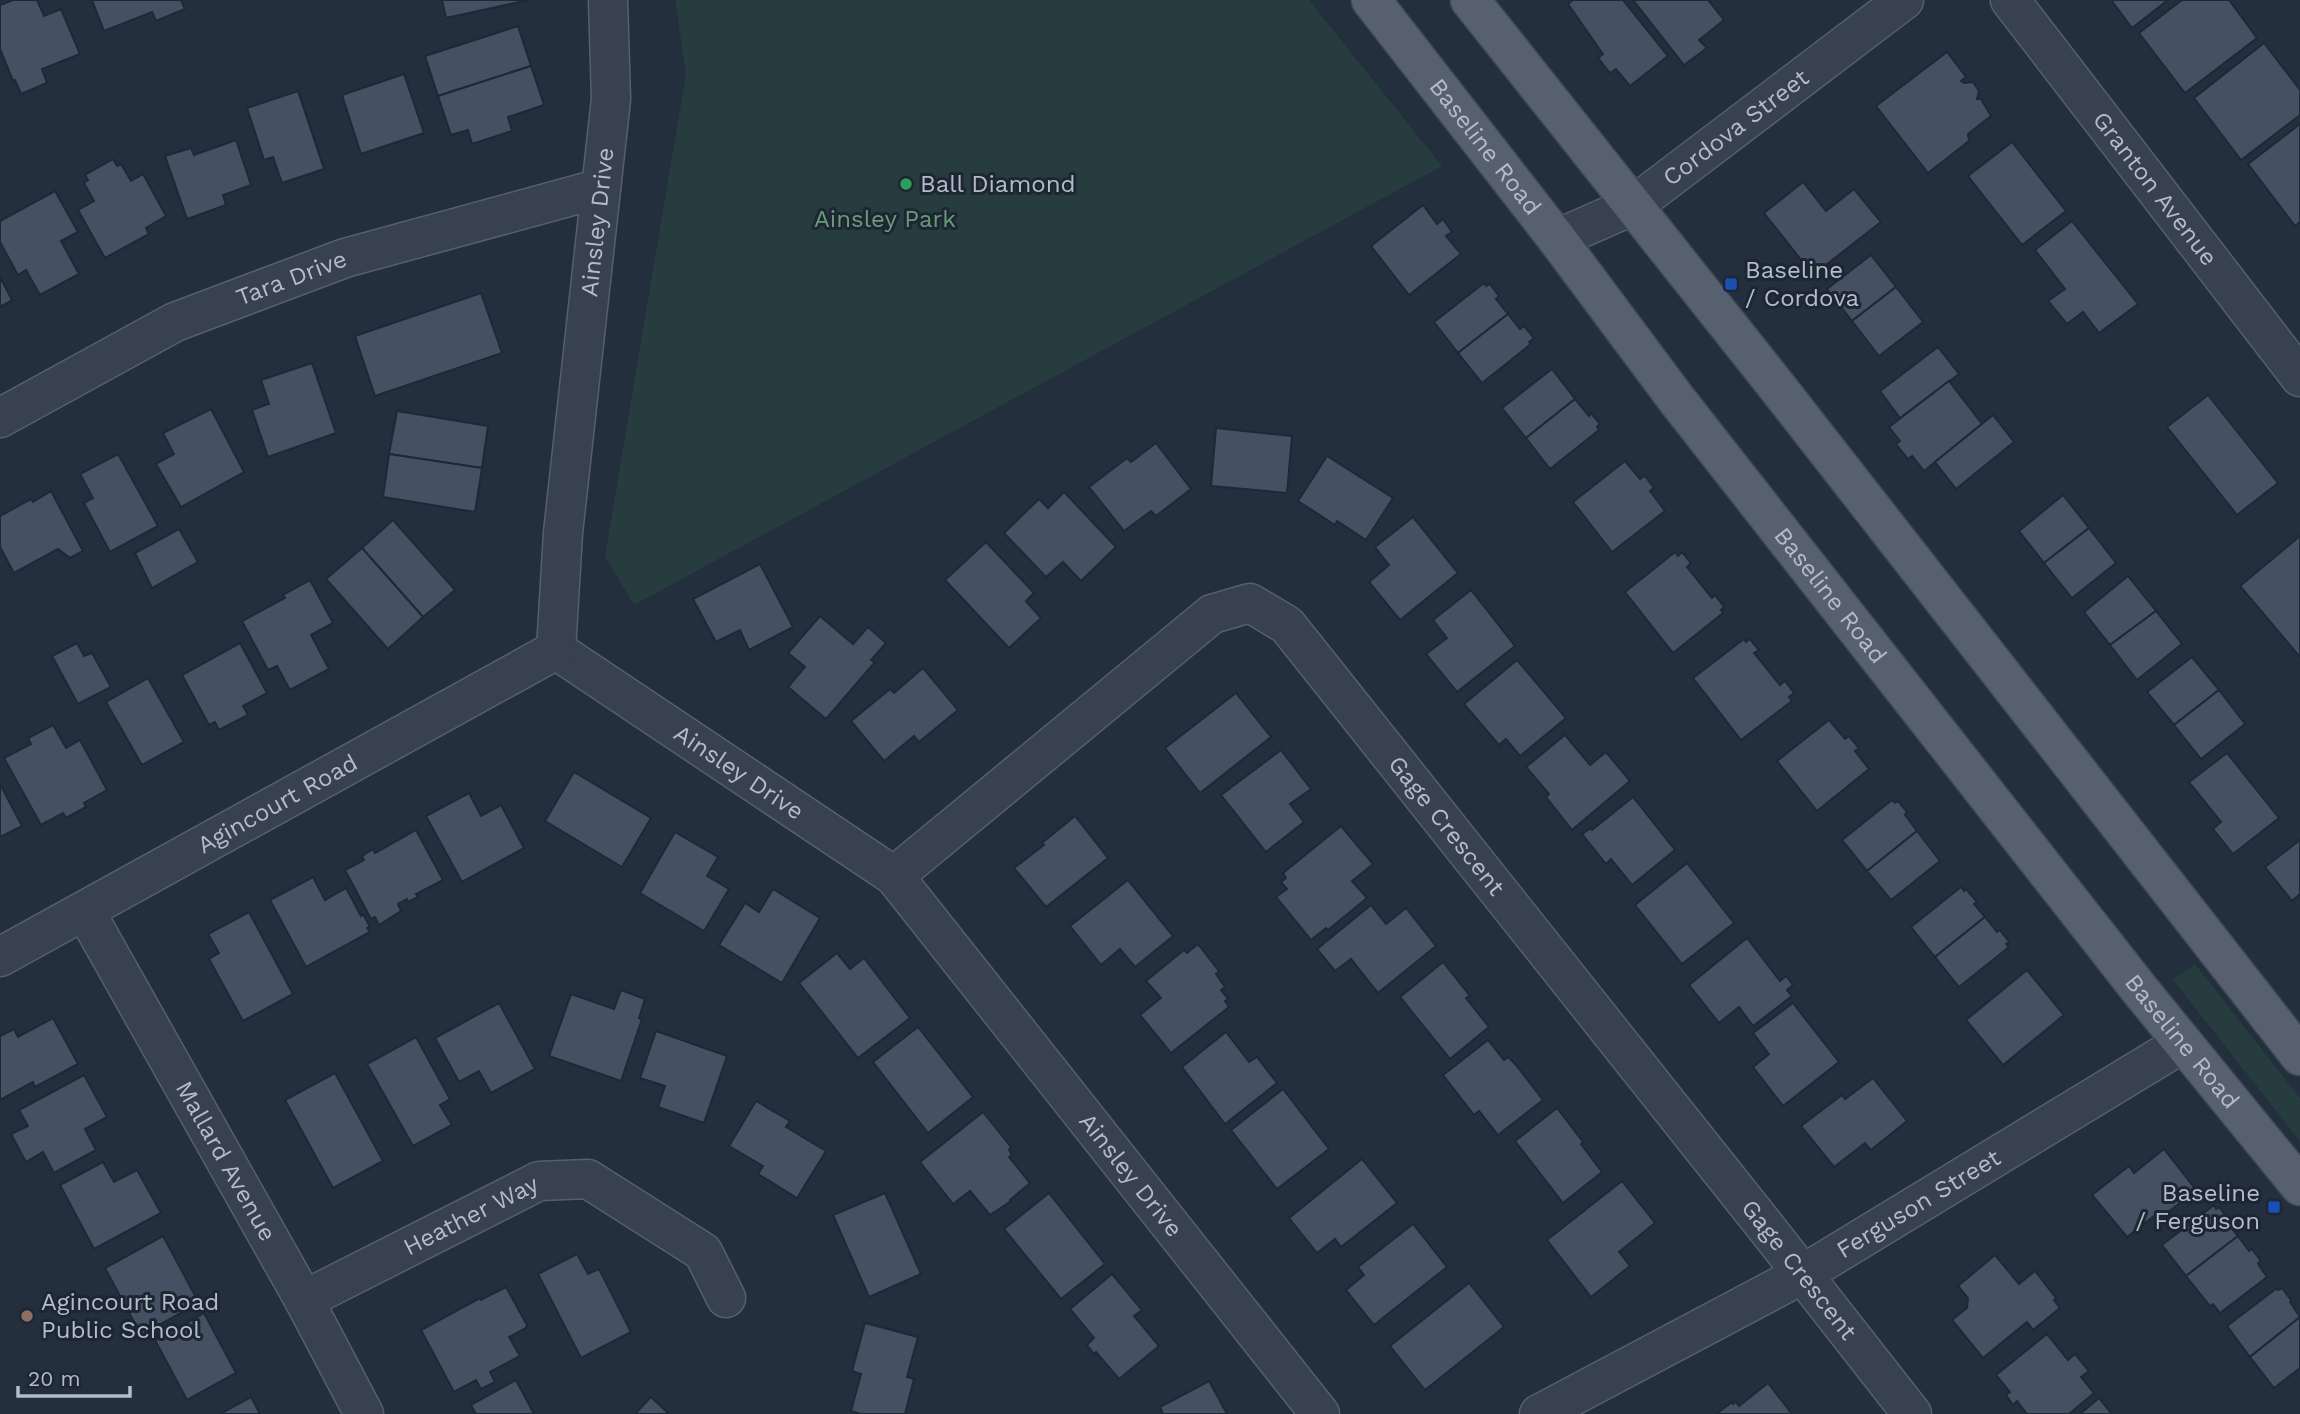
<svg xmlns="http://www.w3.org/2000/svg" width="2300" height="1414" font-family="'Work Sans',sans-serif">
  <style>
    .green { fill: #263c3f }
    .building { fill: #455162; stroke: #1f2835; stroke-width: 2 }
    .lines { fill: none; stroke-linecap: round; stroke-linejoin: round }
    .minor-casing { stroke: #565f6c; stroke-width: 41 }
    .primary-casing { stroke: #414a57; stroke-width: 41 }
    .minor { stroke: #38414e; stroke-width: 38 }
    .primary { stroke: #56606e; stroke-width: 38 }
    .leisure-dot { fill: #2e9e5b; stroke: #1d2633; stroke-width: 2.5 }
    .transit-dot { fill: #1a4fb4; stroke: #1d2633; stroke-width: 2.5 }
    .education-dot { fill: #8d6e63; stroke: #1d2633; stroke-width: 2.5 }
    .labels { text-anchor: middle; stroke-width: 6; stroke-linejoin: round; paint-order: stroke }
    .street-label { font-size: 24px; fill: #b4bcc9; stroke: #1d2633 }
    .poi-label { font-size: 24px; fill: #b4bcc9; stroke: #1d2633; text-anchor: start }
    .park-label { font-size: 24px; fill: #6b9a76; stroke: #1d2633 }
  </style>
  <rect width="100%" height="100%" fill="#242f3e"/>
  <!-- green -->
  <g class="green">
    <polygon points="675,0 1309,0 1442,166 634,605 605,556 686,74"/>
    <polygon points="2195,964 2300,1098 2300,1141 2173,980"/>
  </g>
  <!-- building -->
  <g class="building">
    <polygon points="13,0 37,0 44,16 61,9 80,54 42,69 47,83 21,94 15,80 13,81 0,49 0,5"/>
    <polygon points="92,0 181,0 185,9 156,21 152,12 104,31"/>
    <polygon points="442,0 529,0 446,18"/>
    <polygon points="1573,0 1623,0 1668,56 1630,86 1616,69 1610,73 1598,58 1603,54 1568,4"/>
    <polygon points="1633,0 1708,0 1724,20 1699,40 1707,48 1684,65"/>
    <polygon points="2111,0 2168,0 2132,28"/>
    <polygon points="2182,0 2229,0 2257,38 2185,93 2139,33"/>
    <polygon points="518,26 531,66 438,96 425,56"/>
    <polygon points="2264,43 2300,90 2300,115 2241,160 2194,98"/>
    <polygon points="1947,52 1966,77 1961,81 1964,83 1973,82 1979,91 1977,99 1981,99 1991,116 1968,134 1969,141 1928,173 1876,106"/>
    <polygon points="531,66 544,105 508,117 512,131 472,144 468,130 451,135 438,96"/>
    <polygon points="404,74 424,133 361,154 342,95"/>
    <polygon points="298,91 324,169 282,183 273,157 264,160 247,108"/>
    <polygon points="2300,124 2300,222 2295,226 2248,164"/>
    <polygon points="236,140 251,185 223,195 226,205 187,219 165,156 191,148 194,155"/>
    <polygon points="2012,142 2066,211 2022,245 1968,176"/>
    <polygon points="113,159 117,166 121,164 131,181 143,174 166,216 146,228 149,234 105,258 78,210 94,201 84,183 88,180 85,175"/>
    <polygon points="1803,182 1826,211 1854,189 1881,222 1813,275 1764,213"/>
    <polygon points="55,191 78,232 61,241 79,274 40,295 26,270 18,275 0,242 0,221"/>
    <polygon points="1423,205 1437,224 1443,219 1452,232 1446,236 1461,254 1409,295 1371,246"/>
    <polygon points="2072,221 2138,304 2099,333 2083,312 2067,324 2048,301 2065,289 2035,250"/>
    <polygon points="1871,255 1896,287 1852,321 1827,289"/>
    <polygon points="0,277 12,300 0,307"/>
    <polygon points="1484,283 1486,286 1490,284 1499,296 1496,299 1508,314 1458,353 1434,322"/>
    <polygon points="1896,287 1923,322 1879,356 1852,321"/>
    <polygon points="481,293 502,353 375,396 355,336"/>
    <polygon points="1508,314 1520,329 1524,326 1534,338 1529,342 1531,344 1482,383 1458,353"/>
    <polygon points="1938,347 1959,374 1900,418 1880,391"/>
    <polygon points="312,363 336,433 268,457 252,410 269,404 261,380"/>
    <polygon points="1552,369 1575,399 1526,438 1502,408"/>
    <polygon points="1949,381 1982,424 1924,471 1912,456 1908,459 1896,444 1900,441 1889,427"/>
    <polygon points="2208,395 2278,483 2237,515 2167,427"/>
    <polygon points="1575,399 1589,416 1591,413 1600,424 1597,427 1599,430 1550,469 1526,438"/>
    <polygon points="211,409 244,472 181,507 156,464 174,454 163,433"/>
    <polygon points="397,411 488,426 482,468 389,454"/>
    <polygon points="1993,415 2014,442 1956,489 1935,462"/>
    <polygon points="1216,428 1292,436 1287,493 1211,486"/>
    <polygon points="1156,443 1191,489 1156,516 1151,511 1124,531 1089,487 1127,458 1131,462"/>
    <polygon points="118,454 158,526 110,552 84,503 93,498 80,474"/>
    <polygon points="389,454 482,468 475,512 383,497"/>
    <polygon points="1327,456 1393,498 1366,540 1337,521 1335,525 1298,501"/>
    <polygon points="1625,461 1640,479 1645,476 1654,488 1650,491 1665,511 1612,552 1573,502"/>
    <polygon points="51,491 83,551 70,558 58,549 14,573 0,547 0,516 31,499 33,502"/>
    <polygon points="1064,492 1116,547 1081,581 1063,562 1046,577 1004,533 1039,499 1048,508"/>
    <polygon points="2063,495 2089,528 2044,563 2019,531"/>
    <polygon points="1413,517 1458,573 1400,620 1369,582 1389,565 1375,547"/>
    <polygon points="393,520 455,590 423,617 362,548"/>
    <polygon points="2089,528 2116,563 2072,598 2044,563"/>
    <polygon points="179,529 198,562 152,588 135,553"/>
    <polygon points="2300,536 2300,657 2240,586"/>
    <polygon points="986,542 1034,593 1026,601 1041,618 1009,648 945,580"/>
    <polygon points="362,548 423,617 388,649 326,579"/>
    <polygon points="1675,552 1678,556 1682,552 1691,563 1687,567 1712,598 1715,595 1724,607 1721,610 1723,613 1673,653 1625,592"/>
    <polygon points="760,564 793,627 749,650 740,630 716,642 693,599"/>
    <polygon points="2128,576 2156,611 2110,645 2084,612"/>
    <polygon points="310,580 333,623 311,635 329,669 290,690 277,666 268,670 242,621 285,598 283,595"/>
    <polygon points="1471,590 1515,646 1457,692 1426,654 1447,638 1433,620"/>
    <polygon points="2156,611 2182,644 2137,680 2110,645"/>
    <polygon points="820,616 853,644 868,627 886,643 871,660 875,662 826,719 788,687 805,667 788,653"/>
    <polygon points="1744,639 1746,642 1750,639 1759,650 1754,653 1780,685 1785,681 1794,693 1789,697 1792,701 1741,740 1693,678"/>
    <polygon points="77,643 84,656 92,653 111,687 78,704 52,656"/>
    <polygon points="240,643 267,693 243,706 248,715 219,730 215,722 209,725 182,675"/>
    <polygon points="2192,657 2219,690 2174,725 2147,692"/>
    <polygon points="1517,660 1566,718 1520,756 1506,739 1499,745 1464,704"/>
    <polygon points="923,668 958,710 919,742 914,736 884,761 851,721 890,689 894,693"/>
    <polygon points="148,678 184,742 142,765 106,702"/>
    <polygon points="2219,690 2245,724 2201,759 2174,725"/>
    <polygon points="1236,693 1271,737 1200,793 1165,748"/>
    <polygon points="1829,720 1845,739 1849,736 1859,748 1855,751 1869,769 1817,811 1777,761"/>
    <polygon points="53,725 66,748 80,740 107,790 84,803 86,807 66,818 63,813 41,825 4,758 31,744 28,738"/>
    <polygon points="1565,735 1590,765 1606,752 1630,781 1572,830 1546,797 1549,794 1526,767"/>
    <polygon points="1281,750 1311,789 1290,804 1304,822 1266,852 1221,795"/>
    <polygon points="2227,753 2279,818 2233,854 2213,829 2221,822 2189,782"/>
    <polygon points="574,772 651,818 622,867 545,821"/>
    <polygon points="0,784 22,826 0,837"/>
    <polygon points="469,793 481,816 501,805 524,848 462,882 426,816"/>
    <polygon points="1633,797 1675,850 1632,885 1611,859 1606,864 1582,834 1591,828 1592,830"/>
    <polygon points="1892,800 1895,803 1898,801 1907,812 1905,815 1917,831 1867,871 1842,840"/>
    <polygon points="1075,816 1108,858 1046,907 1014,868 1044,845 1042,843"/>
    <polygon points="1341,826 1373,864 1352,881 1367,898 1328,930 1326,928 1311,940 1276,897 1287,889 1281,882 1286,878 1283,873"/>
    <polygon points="416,830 443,880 416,894 418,897 408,902 407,899 398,904 401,911 379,925 375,917 371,919 345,870 364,860 362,856 373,849 375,853"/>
    <polygon points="1917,831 1940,861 1891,900 1867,871"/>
    <polygon points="675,832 718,857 707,876 729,889 704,931 640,893"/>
    <polygon points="2300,840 2300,894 2292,901 2265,867"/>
    <polygon points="1687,863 1734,923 1682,964 1635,905"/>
    <polygon points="313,877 325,900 346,888 361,916 363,914 370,927 367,928 370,932 306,967 270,900"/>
    <polygon points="1128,880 1173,936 1135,967 1120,949 1101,965 1070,926"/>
    <polygon points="1961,887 1964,891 1966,889 1977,902 1974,904 1985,917 1935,957 1911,927"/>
    <polygon points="773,889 820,918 782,983 719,945 745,903 759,912"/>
    <polygon points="1371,905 1386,924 1406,908 1436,946 1378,993 1351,959 1335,971 1317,949"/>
    <polygon points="249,912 293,994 243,1021 209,959 219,953 208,934"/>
    <polygon points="1985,917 1997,932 2000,930 2009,942 2006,944 2009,947 1959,987 1935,957"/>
    <polygon points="1747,938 1780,981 1786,976 1793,985 1787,990 1792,996 1753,1026 1739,1007 1719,1023 1689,985"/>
    <polygon points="1198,944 1219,971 1216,974 1225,987 1221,990 1228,999 1225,1001 1229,1007 1171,1053 1140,1015 1161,998 1146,981 1184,950 1187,953"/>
    <polygon points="837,953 850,969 864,958 910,1018 858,1058 799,983"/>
    <polygon points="1443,962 1470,996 1466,998 1489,1027 1450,1059 1400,997"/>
    <polygon points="2027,970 2064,1015 2003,1065 1966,1020"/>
    <polygon points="621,990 645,999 639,1018 642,1019 621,1081 549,1056 571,994 614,1009"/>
    <polygon points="499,1003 535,1069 491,1093 479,1071 459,1082 435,1038"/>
    <polygon points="1793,1003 1839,1062 1783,1106 1753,1067 1769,1054 1753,1033"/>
    <polygon points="53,1018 78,1064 35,1087 33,1082 0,1100 0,1036 14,1029 18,1037"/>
    <polygon points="918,1027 973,1097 928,1133 873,1062"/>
    <polygon points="656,1031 727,1056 704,1123 658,1107 665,1086 640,1078"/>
    <polygon points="1226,1032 1249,1062 1257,1057 1277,1083 1225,1124 1182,1067"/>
    <polygon points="416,1037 450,1099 440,1105 452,1125 413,1146 367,1064"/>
    <polygon points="1488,1040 1504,1060 1508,1057 1516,1065 1543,1100 1498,1135 1479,1111 1474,1115 1443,1075"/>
    <polygon points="335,1073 383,1161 333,1188 285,1100"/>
    <polygon points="84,1075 107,1117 85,1129 96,1150 54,1173 43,1152 26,1162 11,1134 28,1126 19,1110"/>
    <polygon points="1873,1078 1907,1121 1871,1150 1865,1143 1834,1167 1801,1126 1842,1095 1845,1099"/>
    <polygon points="1283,1089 1329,1149 1277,1189 1231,1130"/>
    <polygon points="756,1101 790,1121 786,1127 826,1151 797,1198 758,1174 763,1166 729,1146"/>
    <polygon points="1557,1108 1583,1142 1581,1144 1602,1172 1563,1203 1515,1141"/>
    <polygon points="983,1112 1011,1147 1009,1150 1012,1155 1009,1157 1030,1183 1010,1200 1011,1201 990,1215 970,1191 953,1204 920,1162"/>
    <polygon points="2164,1149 2196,1190 2194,1192 2198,1198 2189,1205 2185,1199 2157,1221 2154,1216 2127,1237 2092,1195 2129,1166 2134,1173"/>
    <polygon points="1362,1159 1397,1203 1341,1247 1335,1239 1317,1253 1289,1218"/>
    <polygon points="103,1162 114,1182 137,1170 161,1213 94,1249 60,1185"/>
    <polygon points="1622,1181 1655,1223 1619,1252 1630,1266 1591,1297 1547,1240"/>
    <polygon points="885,1193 921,1274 869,1297 833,1215"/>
    <polygon points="1049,1193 1105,1264 1061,1299 1004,1229"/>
    <polygon points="2214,1205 2216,1209 2219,1207 2228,1218 2225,1220 2238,1236 2186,1276 2162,1245"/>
    <polygon points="1413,1224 1447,1267 1374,1325 1346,1290 1364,1275 1358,1267"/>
    <polygon points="163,1236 199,1303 141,1335 105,1268"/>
    <polygon points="2238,1236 2249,1251 2252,1249 2261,1261 2258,1263 2260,1267 2267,1277 2220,1313 2213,1304 2210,1306 2186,1276"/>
    <polygon points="577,1254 588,1274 599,1269 631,1332 581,1358 538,1274"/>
    <polygon points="1995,1255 2019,1284 2035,1271 2056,1298 2054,1300 2060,1308 2033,1330 2027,1322 1983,1358 1952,1320 1967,1308 1968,1298 1958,1286"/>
    <polygon points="1112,1274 1142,1310 1134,1316 1159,1346 1119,1379 1096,1352 1094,1354 1087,1345 1094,1338 1070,1309"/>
    <polygon points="1469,1283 1504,1327 1425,1390 1390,1346"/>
    <polygon points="506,1287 527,1325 526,1328 509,1337 520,1356 490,1372 495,1382 481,1389 476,1380 454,1392 421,1330 480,1298 481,1300"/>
    <polygon points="2277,1288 2278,1290 2282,1288 2291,1300 2290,1302 2300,1317 2250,1357 2227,1326"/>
    <polygon points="204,1313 236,1373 187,1400 155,1340"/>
    <polygon points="2300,1317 2300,1368 2274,1388 2250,1357"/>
    <polygon points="865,1323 918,1337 907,1377 914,1379 905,1414 861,1414 851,1411 861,1374 852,1371"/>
    <polygon points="2047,1334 2068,1360 2075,1354 2089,1371 2081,1377 2094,1393 2069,1414 2027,1414 2017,1401 2013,1405 2006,1395 2010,1392 1996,1375"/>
    <polygon points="516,1380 534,1414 476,1414 471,1405"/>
    <polygon points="1209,1381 1227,1414 1163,1414 1160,1407"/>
    <polygon points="1768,1383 1792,1414 1716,1414 1732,1402 1733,1404 1736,1402 1739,1406"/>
    <polygon points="251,1397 260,1414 220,1414"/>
    <polygon points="651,1397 669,1414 635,1414"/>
    <polygon points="2099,1398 2112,1414 2080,1414"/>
  </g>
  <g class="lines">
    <!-- minor casing -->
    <g class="minor-casing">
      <g id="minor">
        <path id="s1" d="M2010 0 2300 377"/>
        <path id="s2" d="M1557 239 1634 205 1904 0"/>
        <path id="s3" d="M0 418 175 322 345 258 601 188"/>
        <path id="s4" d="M556 650 894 876 1320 1414"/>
        <path id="s5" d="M556 650 563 533 611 99 608 0"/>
        <path id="s6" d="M894 876 1212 614 1250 603 1287 625 1772 1235 1912 1414"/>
        <path id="s7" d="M85 911 304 1300 364 1414"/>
        <path id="s8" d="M0 957 556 650"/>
        <path id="s9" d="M304 1300 539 1181 588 1179 703 1252 726 1298"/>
        <path id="s10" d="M1539 1414 1803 1274 2183 1043"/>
      </g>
    </g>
    <!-- primary casing -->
    <g class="primary-casing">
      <g id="primary">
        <path id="s11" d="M1371 0 1557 239 1677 400 2140 990 2300 1186"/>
        <polyline points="1470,0 1778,388 2300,1056"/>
      </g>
    </g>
    <!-- minor -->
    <use href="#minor" class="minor"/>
    <!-- primary -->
    <use href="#primary" class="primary"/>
  </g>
  <!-- markers -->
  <circle class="leisure-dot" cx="906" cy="184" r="7"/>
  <g class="transit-dot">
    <rect x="1724" y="277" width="14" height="14" rx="3.5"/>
    <rect x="2267" y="1200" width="14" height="14" rx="3.5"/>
  </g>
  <circle class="education-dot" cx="27" cy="1316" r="7"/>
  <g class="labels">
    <!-- street labels -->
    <g class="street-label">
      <text dy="8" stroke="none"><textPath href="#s2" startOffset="212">Cordova Street</textPath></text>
      <text dy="8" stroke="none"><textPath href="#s11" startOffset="186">Baseline Road</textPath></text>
      <text dy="8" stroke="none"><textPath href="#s1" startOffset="238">Granton Avenue</textPath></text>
      <text dy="8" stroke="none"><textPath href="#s5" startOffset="430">Ainsley Drive</textPath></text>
      <text dy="8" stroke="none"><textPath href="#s3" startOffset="324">Tara Drive</textPath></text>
      <text dy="8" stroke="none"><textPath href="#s11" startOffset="752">Baseline Road</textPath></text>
      <text dy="8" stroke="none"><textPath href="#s4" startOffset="220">Ainsley Drive</textPath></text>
      <text dy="8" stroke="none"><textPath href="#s8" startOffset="317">Agincourt Road</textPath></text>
      <text dy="8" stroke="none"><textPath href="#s6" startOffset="751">Gage Crescent</textPath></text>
      <text dy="8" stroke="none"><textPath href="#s11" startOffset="1320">Baseline Road</textPath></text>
      <text dy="8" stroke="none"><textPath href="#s7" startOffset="287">Mallard Avenue</textPath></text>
      <text dy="8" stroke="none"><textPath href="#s4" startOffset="788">Ainsley Drive</textPath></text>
      <text dy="8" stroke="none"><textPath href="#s10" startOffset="434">Ferguson Street</textPath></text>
      <text dy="8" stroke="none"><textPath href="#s9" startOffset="187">Heather Way</textPath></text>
      <text dy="8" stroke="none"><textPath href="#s6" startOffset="1318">Gage Crescent</textPath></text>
    </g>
    <!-- poi labels -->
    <g class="poi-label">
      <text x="920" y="192">Ball Diamond</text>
      <text x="1745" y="278">Baseline<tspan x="1745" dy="28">/ Cordova</tspan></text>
      <text x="2260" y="1201" text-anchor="end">Baseline<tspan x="2260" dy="28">/ Ferguson</tspan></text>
      <text x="41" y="1310">Agincourt Road<tspan x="41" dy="28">Public School</tspan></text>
    </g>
    <!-- park labels -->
    <g class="park-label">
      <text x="885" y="227">Ainsley Park</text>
    </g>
  </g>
  <!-- scale -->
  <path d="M18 1386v10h112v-10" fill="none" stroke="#b4bcc9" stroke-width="3.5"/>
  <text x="28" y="1386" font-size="21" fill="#b4bcc9" stroke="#1d2633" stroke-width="5" paint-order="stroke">20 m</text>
</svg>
